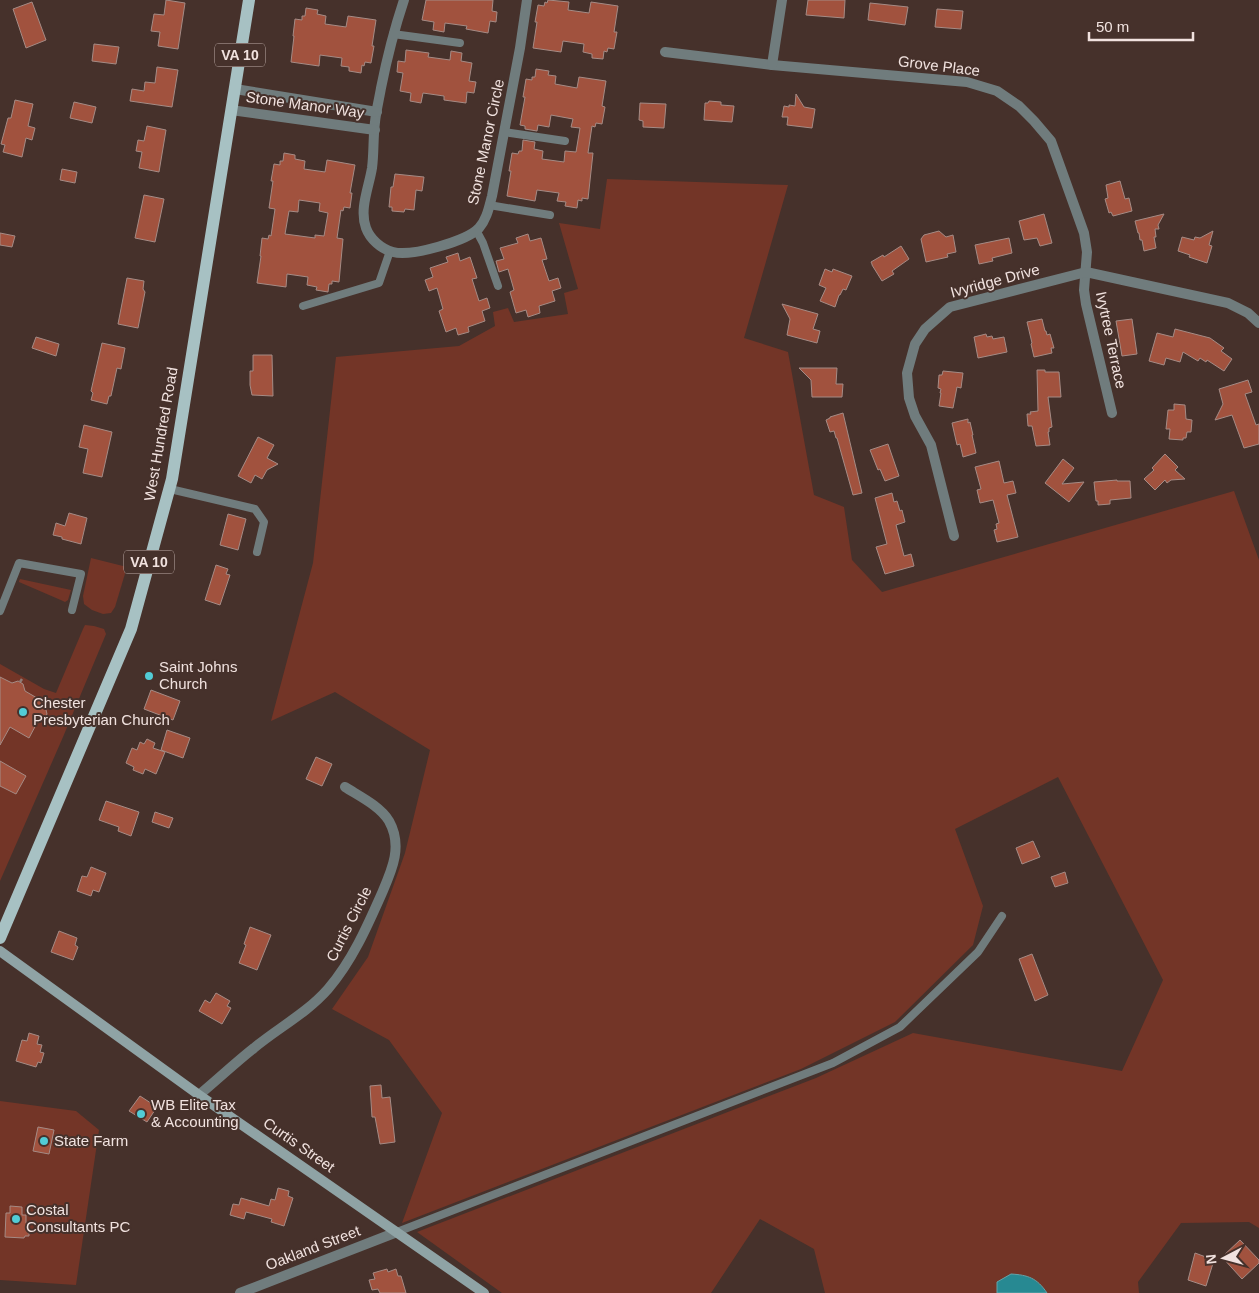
<svg xmlns="http://www.w3.org/2000/svg" width="1259" height="1293" font-family="Helvetica,sans-serif">
  <style>
    .green { fill: #733527 }
    .water { fill: #278992; stroke: #64a4a9 }
    .building { fill: #a1523e; stroke: #a58b85; fill-rule: evenodd }
    .lines { fill: none; stroke-linecap: round; stroke-linejoin: round }
    .path { stroke: #8e7c77; stroke-width: 2.5; stroke-dasharray: 4 4; stroke-linecap: butt }
    .lane { stroke: #707c7d; stroke-width: 8 }
    .street { stroke: #707c7d; stroke-width: 10 }
    .secondary { stroke: #8fa3a5; stroke-width: 10 }
    .primary { stroke: #a7c1c3; stroke-width: 12 }
    .poi-dot { fill: #52ccd6; stroke: #46312b; stroke-width: 2 }
    .labels { text-anchor: middle; stroke-width: 4; stroke-linejoin: round; paint-order: stroke }
    .shield { fill: #46312b; stroke: #beada9; stroke-width: 1 }
    .shield-label { font-size: 14px; font-weight: bold; fill: #f1e2df }
    .street-label { font-size: 15px; fill: #f1e2df; stroke: #46312b }
    .poi-label { font-size: 15px; fill: #f1e2df; stroke: #46312b; text-anchor: start }
  </style>
  <rect width="100%" height="100%" fill="#46312b"/>
  <!-- green -->
  <g class="green">
    <polygon points="607,179 788,185 744,338 788,352 814,495 844,507 852,560 882,592 1234,491 1259,560 1259,1228 1249,1222 1181,1223 1138,1282 1139,1293 825,1293 814,1249 760,1219 711,1293 502,1293 417,1232 816,1078 913,1033 1122,1071 1163,980 1058,777 955,829 983,906 973,945 895,1022 801,1069 402,1223 442,1113 389,1040 332,1009 368,957 405,853 430,750 335,692 271,721 313,563 336,357 459,346 495,326 493,312 508,308 514,322 568,314 564,293 578,289 559,223 600,229"/>
    <polygon points="91,558 127,567 115,607 111,613 103,614 92,610 84,604 83,596"/>
    <polygon points="20,579 71,590 68,600 65,602 63,601 19,582 19,581"/>
    <polygon points="85,625 94,626 104,629 106,634 63,737 0,881 0,664 44,689 56,693 83,629"/>
    <polygon points="0,1101 76,1111 99,1130 76,1285 0,1280"/>
  </g>
  <!-- water -->
  <path class="water" d="M1011 1274C1028 1275 1037 1278 1047 1293H997V1282Z"/>
  <!-- building -->
  <g class="building">
    <polygon points="166,0 185,3 178,49 158,46 160,32 151,31 154,14 164,15"/>
    <polygon points="426,0 493,0 492,11 497,12 496,22 490,21 488,33 466,29 467,26 445,23 444,32 433,30 434,22 422,20"/>
    <polygon points="548,0 569,2 568,10 589,13 591,2 618,6 614,32 617,32 614,49 608,48 607,52 604,51 603,59 592,58 592,54 583,52 584,44 563,41 561,52 533,48 537,22 535,22 538,5 544,6 545,2 547,3"/>
    <polygon points="808,0 845,0 844,18 806,15"/>
    <polygon points="32,2 46,40 26,48 13,9"/>
    <polygon points="870,3 908,7 905,25 868,20"/>
    <polygon points="306,8 318,10 317,14 326,16 325,24 346,27 348,16 376,20 372,46 374,46 371,63 365,62 364,66 362,65 361,73 349,71 349,67 341,66 342,58 320,55 319,66 291,62 294,36 293,36 295,19 302,20 302,16 305,16"/>
    <polygon points="937,9 963,11 961,29 935,27"/>
    <polygon points="94,44 119,47 116,64 92,61"/>
    <polygon points="406,50 429,53 428,57 450,60 451,51 462,53 461,61 472,63 469,81 476,82 474,93 467,92 466,103 444,100 444,96 423,93 421,103 410,101 411,93 400,91 403,73 397,72 398,61 405,62"/>
    <polygon points="157,67 178,70 172,107 130,101 132,89 144,91 145,82 155,83"/>
    <polygon points="536,69 549,71 548,75 556,76 555,84 577,88 579,77 606,81 602,106 605,107 602,124 596,123 595,127 592,126 588,153 593,153 588,199 582,198 582,201 578,200 577,208 565,206 566,202 557,201 559,193 537,190 535,201 507,196 511,171 509,171 512,153 518,154 519,151 522,151 523,140 535,142 534,149 543,151 542,159 564,162 565,151 576,152 580,128 571,127 573,119 551,115 549,127 538,125 537,131 525,129 525,126 520,125 525,97 523,97 526,79 532,80 532,77 535,77"/>
    <polygon points="796,94 804,107 815,109 812,128 787,125 788,117 782,117 784,106 789,107 789,105 795,106"/>
    <polygon points="15,100 33,104 28,126 35,128 32,140 26,138 22,157 3,152 5,145 1,144 8,118 11,118"/>
    <polygon points="709,101 721,102 721,105 734,106 732,122 704,120 705,103 708,103"/>
    <polygon points="74,102 96,107 92,123 70,118"/>
    <polygon points="640,103 666,104 664,128 643,127 643,121 639,120"/>
    <polygon points="147,126 166,130 159,172 139,168 142,152 136,151 138,140 144,141"/>
    <path d="M284 153 295 155V159L305 161 304 169 325 172 327 160 355 165 350 193H352L350 208 344 207 343 211 341 210 337 238 343 239 339 282 332 281V284H329L328 292 316 290 317 287 307 285 308 277 287 274 286 287 257 283 261 256H260L262 238 268 239 269 235 271 236 275 209 269 208 273 181H271L274 164 280 165V161H283ZM299 200 320 203 319 211 328 213 324 236 315 235V238L285 234 289 211 298 212Z"/>
    <polygon points="62,169 77,172 75,183 60,180"/>
    <polygon points="395,174 424,177 422,191 416,190 414,210 405,209 404,212 392,211 392,207 389,207 391,187 393,187"/>
    <polygon points="1120,181 1125,199 1129,198 1132,211 1113,216 1111,212 1109,213 1105,199 1108,198 1106,185"/>
    <polygon points="144,195 164,199 155,242 135,238"/>
    <polygon points="1044,214 1052,243 1040,246 1037,238 1024,240 1019,221"/>
    <polygon points="1164,214 1158,225 1159,229 1155,229 1156,237 1154,237 1156,248 1144,251 1142,240 1140,240 1139,233 1138,233 1135,221"/>
    <polygon points="939,231 946,237 953,235 956,252 947,254 948,257 926,262 921,239 924,235"/>
    <polygon points="1213,231 1209,245 1212,246 1207,263 1189,257 1190,255 1178,251 1182,237 1194,240 1195,237 1200,238"/>
    <polygon points="0,233 15,236 12,247 0,245"/>
    <polygon points="528,234 530,241 541,238 547,259 542,260 549,281 558,278 561,288 552,291 555,301 539,306 540,313 528,317 526,310 516,313 510,292 514,290 508,269 499,272 496,261 504,259 500,248 518,243 516,238"/>
    <polygon points="1009,238 1012,253 992,258 993,261 979,264 975,245"/>
    <polygon points="901,246 909,259 892,271 894,274 882,281 872,265 872,264 871,262 883,255 884,257"/>
    <polygon points="458,253 460,261 470,257 477,278 472,279 479,301 487,298 490,308 482,311 485,321 468,327 469,332 458,335 456,328 446,332 439,311 443,309 437,288 429,291 425,280 433,277 430,268 448,262 446,257"/>
    <polygon points="825,269 832,272 833,269 852,276 846,290 843,289 840,295 839,295 835,307 820,301 826,288 819,285"/>
    <polygon points="127,278 144,281 143,289 145,292 138,328 118,324"/>
    <polygon points="782,304 818,314 813,329 820,331 817,343 787,335 790,319"/>
    <polygon points="1042,319 1045,331 1046,331 1047,335 1050,334 1054,348 1051,348 1052,353 1034,357 1031,344 1032,343 1027,322"/>
    <polygon points="1132,319 1137,354 1122,356 1116,321"/>
    <polygon points="1175,329 1210,338 1224,348 1221,351 1232,359 1224,371 1207,360 1206,362 1200,358 1198,361 1183,352 1180,362 1166,358 1164,365 1149,361 1157,333 1173,337"/>
    <polygon points="986,334 987,337 992,336 993,339 1004,337 1007,352 978,358 974,337"/>
    <polygon points="36,337 59,344 56,356 32,348"/>
    <polygon points="102,343 125,348 121,369 117,368 111,396 109,396 107,404 91,400 93,393 91,391"/>
    <polygon points="253,355 272,355 273,396 252,395 250,385 250,371 253,371"/>
    <polygon points="799,368 837,368 836,384 843,384 842,397 812,397 811,380"/>
    <polygon points="1037,370 1045,370 1045,372 1059,372 1061,397 1048,397 1052,427 1049,428 1049,432 1048,432 1050,445 1036,446 1032,426 1028,426 1027,414 1031,414 1030,412 1038,411"/>
    <polygon points="943,371 963,373 961,388 957,387 953,408 939,406 941,393 940,393 941,389 938,388 939,375 942,375"/>
    <polygon points="1248,380 1252,392 1245,394 1256,425 1259,424 1259,444 1244,448 1232,415 1215,420 1223,404 1219,389"/>
    <polygon points="1174,404 1185,405 1186,419 1192,420 1191,432 1187,432 1186,438 1183,438 1183,440 1169,439 1170,429 1166,429 1168,410 1174,410"/>
    <polygon points="843,413 862,493 853,495 837,438 836,438 834,431 830,432 826,420 830,418 830,417"/>
    <polygon points="968,419 968,423 970,422 973,435 972,435 976,453 963,457 960,444 957,445 952,423"/>
    <polygon points="84,425 112,432 102,477 83,473 88,449 79,447"/>
    <polygon points="258,437 274,445 267,458 278,464 267,470 262,479 255,475 251,483 238,476"/>
    <polygon points="888,444 899,476 885,481 880,469 878,470 870,450"/>
    <polygon points="1165,454 1178,467 1175,470 1185,479 1171,480 1167,483 1165,480 1155,490 1144,479 1154,470 1152,468"/>
    <polygon points="1063,459 1074,468 1062,484 1084,482 1069,502 1045,483"/>
    <polygon points="999,461 1004,483 1013,481 1016,493 1007,495 1018,537 997,542 994,530 997,529 996,524 999,523 993,500 980,503 977,490 981,489 975,467"/>
    <polygon points="1117,480 1117,481 1130,481 1131,498 1110,500 1110,504 1098,505 1098,501 1096,501 1094,482"/>
    <polygon points="892,493 894,502 897,501 900,511 902,510 905,522 896,525 904,556 911,554 914,566 885,574 876,547 887,544 875,498"/>
    <polygon points="69,513 87,518 81,544 62,539 62,537 53,535 56,523 65,526"/>
    <polygon points="228,514 246,519 238,550 220,545"/>
    <polygon points="216,565 228,569 226,574 230,575 220,605 205,600"/>
    <polygon points="0,677 12,683 18,681 23,684 25,691 49,705 46,710 47,714 44,720 38,721 29,738 10,727 0,745"/>
    <polygon points="151,690 180,701 173,720 144,709"/>
    <polygon points="167,730 190,738 183,758 161,750"/>
    <polygon points="147,739 155,743 153,748 165,752 156,774 145,769 143,774 133,770 134,767 126,763 132,748 137,750 140,742 144,744"/>
    <polygon points="316,757 332,764 322,786 306,779"/>
    <polygon points="0,761 26,776 16,794 0,786"/>
    <polygon points="106,801 139,812 131,836 118,831 119,827 99,820"/>
    <polygon points="155,812 173,818 169,828 152,822"/>
    <polygon points="1033,841 1040,857 1022,864 1016,848"/>
    <polygon points="91,867 106,873 99,892 93,890 91,896 77,891 82,876 87,877"/>
    <polygon points="1065,872 1068,883 1055,887 1051,877"/>
    <polygon points="250,927 271,935 257,970 239,963 246,945 244,944"/>
    <polygon points="59,931 77,938 75,945 78,947 73,960 51,952"/>
    <polygon points="1032,954 1048,995 1035,1001 1019,959"/>
    <polygon points="216,993 230,1001 227,1006 231,1008 222,1024 199,1011 205,1000 210,1003"/>
    <polygon points="29,1033 39,1036 37,1044 42,1045 40,1052 44,1053 41,1063 38,1062 36,1067 16,1061 22,1040 27,1041"/>
    <polygon points="381,1085 382,1098 390,1097 395,1142 380,1144 375,1117 372,1117 370,1086"/>
    <polygon points="140,1096 157,1107 147,1122 129,1111"/>
    <polygon points="38,1127 54,1130 49,1154 33,1151"/>
    <polygon points="278,1188 289,1191 288,1196 293,1198 284,1226 271,1222 272,1219 246,1212 244,1219 230,1215 233,1204 239,1205 241,1198 269,1206 271,1199 275,1200"/>
    <polygon points="10,1206 22,1207 22,1215 26,1215 26,1223 29,1223 29,1236 25,1236 24,1238 5,1237 6,1213 10,1213"/>
    <polygon points="1240,1240 1259,1260 1259,1263 1242,1279 1222,1257"/>
    <polygon points="1195,1253 1214,1260 1206,1286 1188,1280"/>
    <polygon points="387,1269 388,1272 396,1269 398,1276 401,1276 406,1293 380,1293 378,1289 372,1290 369,1280 375,1279 373,1273"/>
  </g>
  <g class="lines">
    <!-- path -->
    <polyline class="path" points="20,682 22,679"/>
    <!-- lane -->
    <g class="lane">
      <polyline points="393,34 460,43"/>
      <polyline points="504,132 565,141"/>
      <polyline points="489,205 550,215"/>
      <polyline points="476,230 483,243 498,286"/>
      <polyline points="303,306 379,283 390,251"/>
      <polyline points="170,489 255,509 264,522 257,552"/>
      <polyline points="0,611 19,563 81,574 72,610"/>
      <polyline points="397,1232 833,1063 900,1027 978,952 1002,916"/>
    </g>
    <!-- street -->
    <g class="street">
      <path d="M404 0C394 30 387 58 381 88 379 100 376 111 375 122 373 137 374 153 372 168 369 187 359 209 366 228 370 239 381 249 393 252 411 257 467 241 479 228 487 219 489 207 492 196L520 48 527 0"/>
      <polyline points="665,52 772,65 967,82 997,91 1019,106 1034,121 1051,141 1084,233 1087,252 1084,290 1086,304 1112,413"/>
      <polyline points="772,65 782,0"/>
      <polyline points="235,89 377,112"/>
      <polyline points="231,110 375,130"/>
      <polyline points="954,536 931,445 915,416 909,398 907,373 915,344 925,329 950,307 1086,272 1228,303 1248,313 1259,323"/>
      <path d="M199 1095C217 1080 235 1063 254 1048 278 1028 307 1013 328 989 352 961 367 927 382 893 392 870 403 846 389 821 380 806 359 796 345 787"/>
      <polyline points="240,1293 397,1232"/>
    </g>
    <!-- secondary -->
    <polyline class="secondary" points="0,951 199,1095 484,1293"/>
    <!-- primary -->
    <polyline class="primary" points="0,938 131,629 172,479 249,0"/>
  </g>
  <!-- markers -->
  <g class="poi-dot">
    <circle cx="149" cy="676" r="5"/>
    <circle cx="23" cy="712" r="5"/>
    <circle cx="141" cy="1114" r="5"/>
    <circle cx="44" cy="1141" r="5"/>
    <circle cx="16" cy="1219" r="5"/>
  </g>
  <g class="labels">
    <!-- shield labels -->
    <g class="shield">
      <rect x="215" y="43.5" width="50" height="23" rx="4"/>
      <rect x="124" y="550.5" width="50" height="23" rx="4"/>
    </g>
    <g class="shield-label">
      <text x="240" y="60">VA 10</text>
      <text x="149" y="567">VA 10</text>
    </g>
    <!-- street labels -->
    <g class="street-label">
      <text transform="translate(939 66) rotate(7)" y="5">Grove Place</text>
      <text transform="translate(305 105) rotate(8)" y="5">Stone Manor Way</text>
      <text transform="translate(486 142) rotate(-78)" y="5">Stone Manor Circle</text>
      <text transform="translate(995 281) rotate(-15)" y="5">Ivyridge Drive</text>
      <text transform="translate(1111 340) rotate(78)" y="5">Ivytree Terrace</text>
      <text transform="translate(161 434) rotate(-80)" y="5">West Hundred Road</text>
      <text transform="translate(349 924) rotate(-63)" y="5">Curtis Circle</text>
      <text transform="translate(299 1145) rotate(35)" y="5">Curtis Street</text>
      <text transform="translate(313 1248) rotate(-21)" y="5">Oakland Street</text>
    </g>
    <!-- poi labels -->
    <g class="poi-label">
      <text x="159" y="672">Saint Johns<tspan x="159" dy="17">Church</tspan></text>
      <text x="33" y="708">Chester<tspan x="33" dy="17">Presbyterian Church</tspan></text>
      <text x="151" y="1110">WB Elite Tax<tspan x="151" dy="17">&amp; Accounting</tspan></text>
      <text x="54" y="1146">State Farm</text>
      <text x="26" y="1215">Costal<tspan x="26" dy="17">Consultants PC</tspan></text>
    </g>
  </g>
  <!-- north arrow -->
  <g transform="translate(1224 1258) rotate(264)" stroke="#46312b" stroke-width="4" paint-order="stroke">
  <path d="M0-4L9 19L0 12L-9 19Z" fill="#f1e2df"/>
  <text y="-8" font-size="14" font-weight="bold" text-anchor="middle" fill="#f1e2df">N</text>
  </g>
  <!-- scale -->
  <path d="M1089 32v8h104v-8" fill="none" stroke="#f1e2df" stroke-width="2.5"/>
  <text x="1096" y="32" font-size="15" fill="#f1e2df" stroke="#46312b" stroke-width="4" paint-order="stroke">50 m</text>
</svg>
